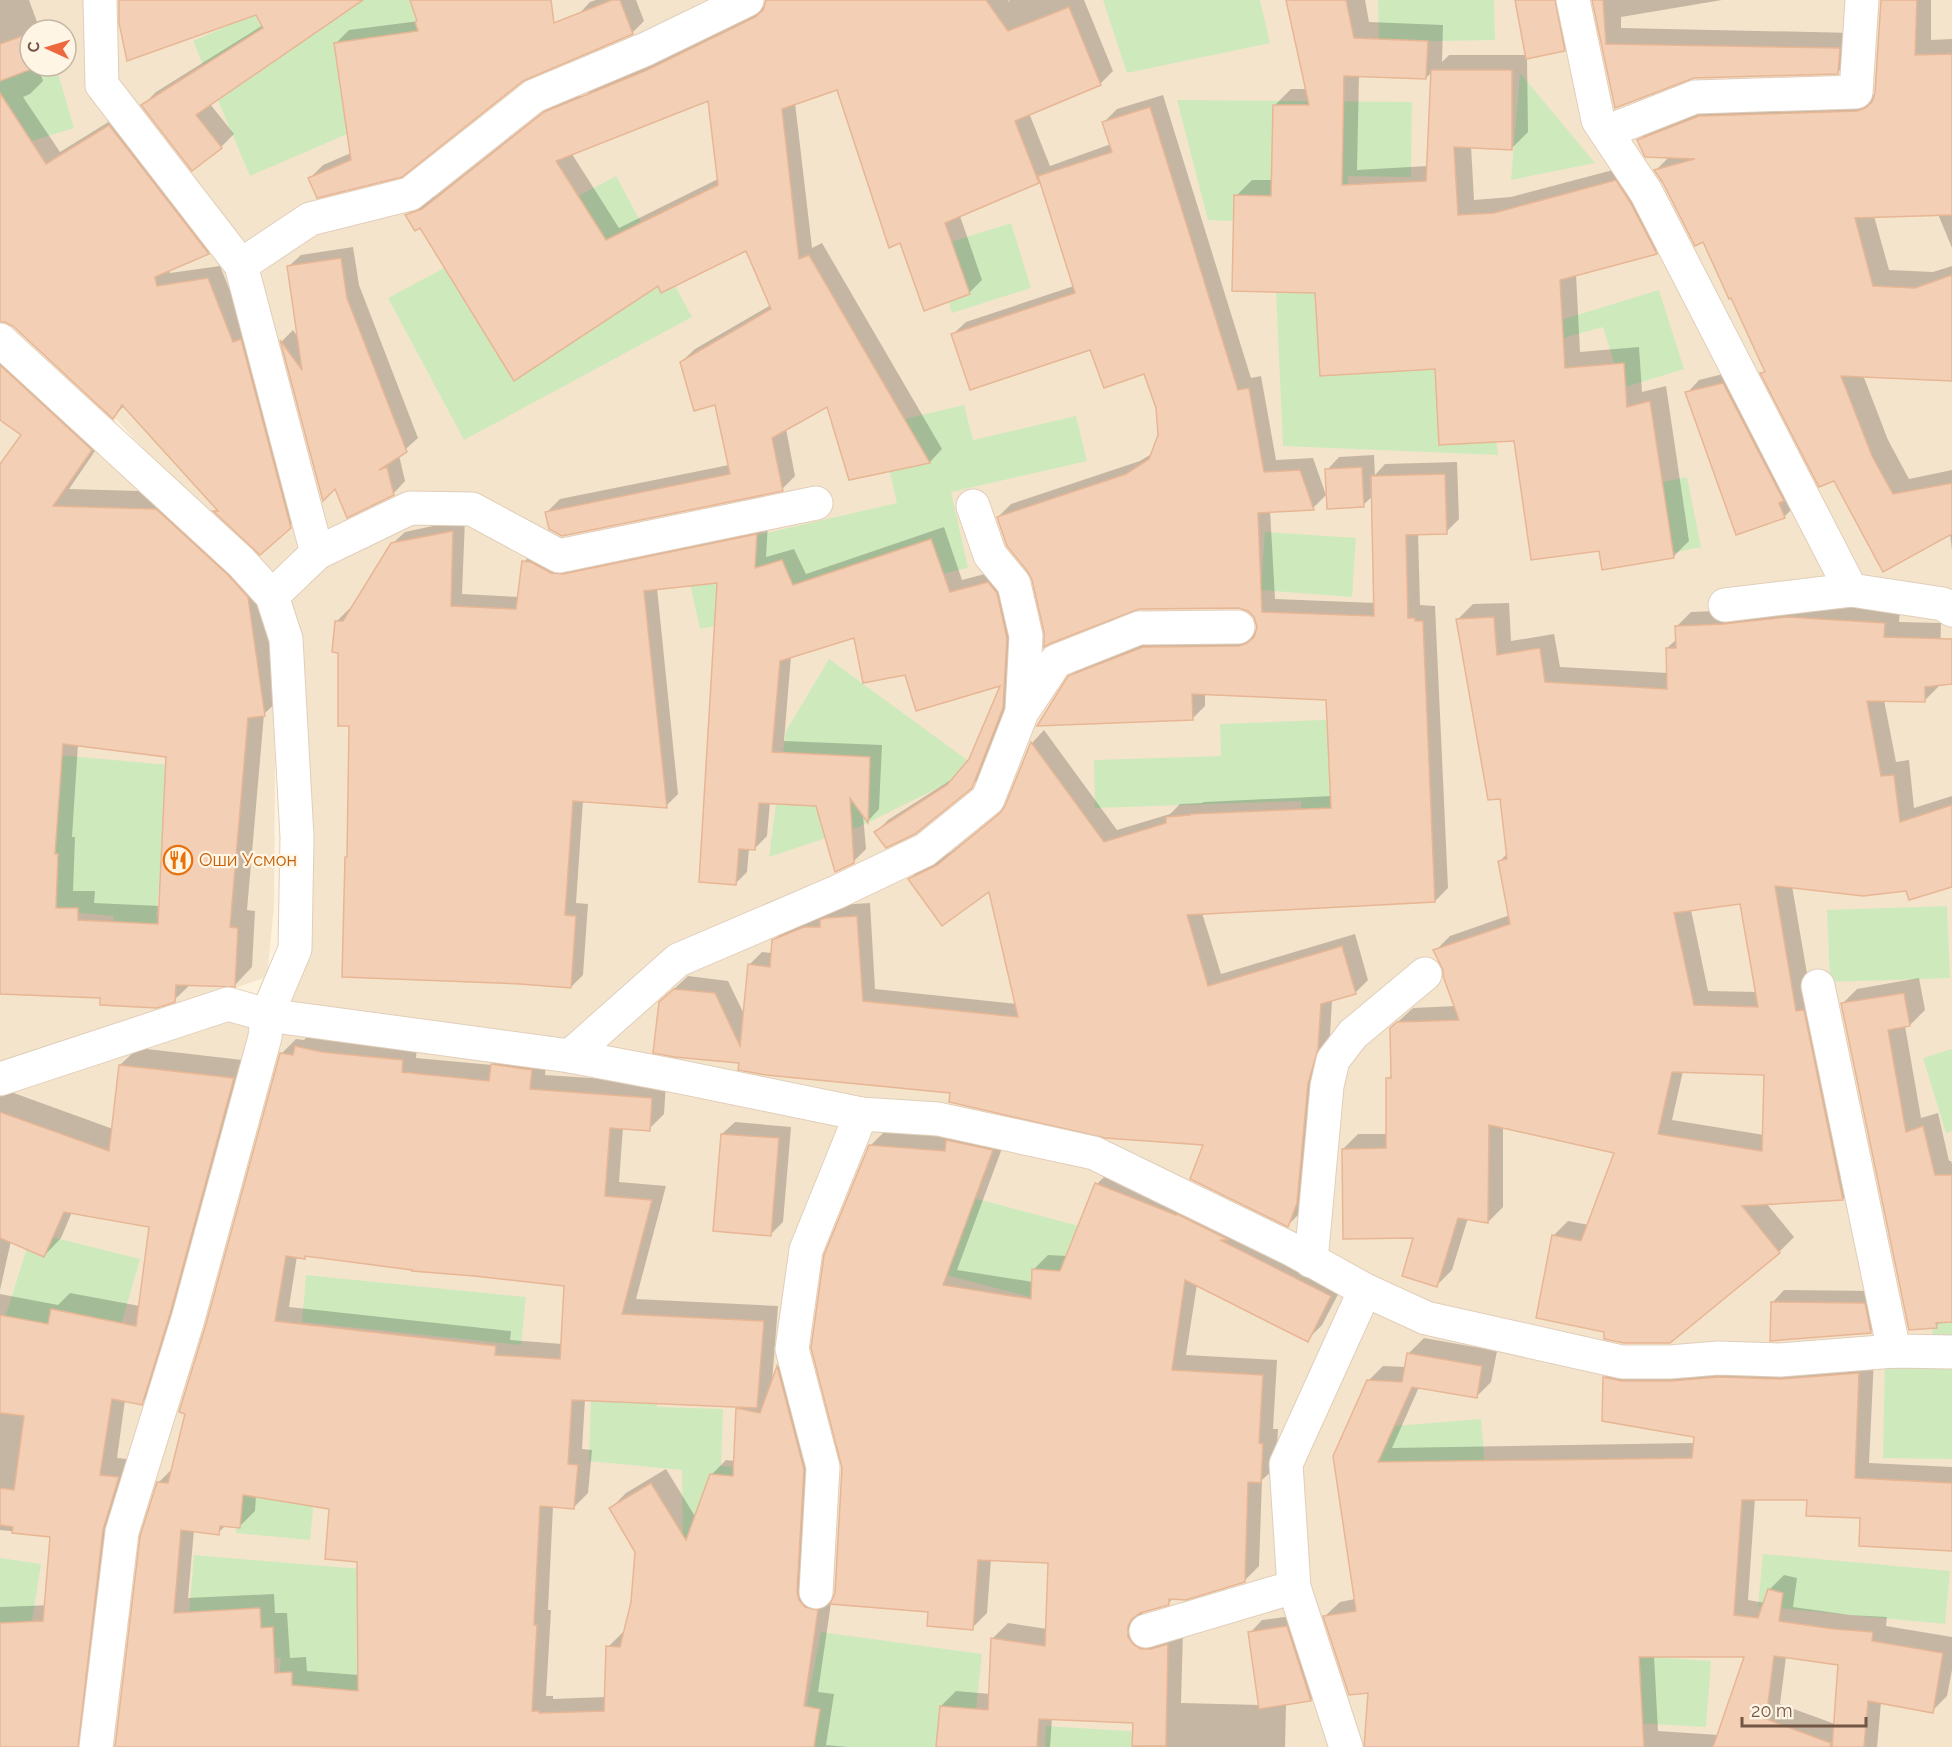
<svg xmlns="http://www.w3.org/2000/svg" width="1952" height="1747" font-family="Raleway,sans-serif">
  <style>
    .residential { fill: #f5e4cc; fill-rule: evenodd }
    .green { fill: #ceeabd }
    .shadow { fill: #0003; fill-rule: evenodd }
    .building { fill: #f3cfb5; stroke: #e7b695; stroke-width: 1.5; fill-rule: evenodd }
    .lines { fill: none; stroke-linecap: round; stroke-linejoin: round }
    .minor-casing { stroke: #e1ceba; stroke-width: 35 }
    .minor { stroke: #fff; stroke-width: 33 }
    .labels { text-anchor: middle; stroke-width: 4.5; stroke-linejoin: round; paint-order: stroke }
    .food-label { font-size: 18px; fill: #c56008; stroke: #fff5e5; text-anchor: start }
  </style>
  <rect width="100%" height="100%" fill="#fdf2de"/>
  <!-- residential -->
  <path class="residential" d="M0 0H1952V1747H0V1079L228 1004 267 1015 295 949 270 587 275 765 274 906 267 977 0 1069V353L123 443 14 329 0 318ZM30 30H66V66H30ZM114 418H115L213 525 126 447Z"/>
  <!-- green -->
  <g class="green">
    <polygon points="286,0 446,0 479,77 250,176 193,41"/>
    <polygon points="1103,0 1260,0 1270,43 1127,73"/>
    <polygon points="1378,0 1494,0 1495,40 1379,42"/>
    <polygon points="30,36 30,66 56,66 74,128 0,151 0,45"/>
    <polygon points="1520,73 1595,163 1511,180"/>
    <polygon points="1177,100 1412,102 1411,177 1348,176 1348,286 1477,289 1498,455 1283,446 1273,223 1208,220"/>
    <polygon points="616,176 692,317 464,440 388,298"/>
    <polygon points="1011,223 1031,288 952,313 932,248"/>
    <polygon points="1659,290 1684,369 1622,388 1603,327 1556,340 1551,323"/>
    <polygon points="964,405 973,440 1076,416 1087,461 951,492 968,568 700,629 683,552 897,503 879,425"/>
    <polygon points="1687,477 1701,547 1621,564 1606,494"/>
    <polygon points="1265,532 1356,538 1352,597 1261,590"/>
    <polygon points="829,659 978,768 859,827 769,857 786,731"/>
    <polygon points="1403,717 1407,838 1303,841 1301,801 1095,808 1094,760 1221,756 1220,724"/>
    <polygon points="0,750 170,765 156,917 222,924 108,989 114,916 0,906"/>
    <polygon points="1947,906 1950,978 1830,982 1827,910"/>
    <polygon points="1952,1049 1952,1131 1946,1133 1923,1058"/>
    <polygon points="936,1188 1132,1240 1112,1318 915,1267"/>
    <polygon points="32,1232 140,1259 102,1391 0,1334"/>
    <polygon points="306,1275 526,1297 521,1345 302,1322"/>
    <polygon points="1934,1278 1952,1278 1952,1459 1883,1458 1885,1353 1932,1353"/>
    <polygon points="592,1366 659,1370 657,1407 723,1409 721,1466 775,1470 683,1548 682,1470 589,1461"/>
    <polygon points="323,1409 310,1540 236,1533 243,1468"/>
    <polygon points="1481,1419 1492,1554 1381,1564 1370,1428"/>
    <polygon points="1763,1554 1950,1571 1945,1624 1758,1606"/>
    <polygon points="194,1555 468,1578 459,1699 279,1684 281,1658 186,1650"/>
    <polygon points="0,1558 41,1564 28,1646 0,1642"/>
    <polygon points="821,1632 982,1654 972,1747 799,1747"/>
    <polygon points="1639,1656 1711,1661 1706,1727 1635,1723"/>
    <polygon points="1046,1726 1143,1732 1142,1747 1045,1747"/>
  </g>
  <!-- shadow -->
  <g class="shadow">
    <polygon points="0,0 29,0 40,30 30,30 30,66 38,66 43,81 30,94 23,97 60,152 123,113 221,240 208,253 169,269 170,273 220,266 246,330 303,514 260,553 215,511 218,508 125,405 113,417 0,308"/>
    <polygon points="120,0 355,0 210,104 234,134 221,147 143,105 156,92 263,25 257,13"/>
    <polygon points="412,0 540,0 522,80 401,175 310,178 323,165 351,153 336,43 349,30 419,21"/>
    <polygon points="596,0 636,0 644,21 632,33 578,15 590,2"/>
    <path d="M767 0H1008L1010 3 1009 0H1084L1113 71 1100 84 1029 113 1050 166 1111 144 1104 122 1117 109 1163 95 1251 378 1261 376 1276 460 1313 458 1326 495 1313 508 1270 510 1275 599 1376 603 1373 496 1363 505 1327 470 1339 457 1374 455 1375 475 1385 464 1457 462 1459 519 1446 532 1418 533 1420 605 1435 606 1448 888 1435 901 1202 913 1221 974 1355 934 1368 980 1355 993 1332 1000 1330 1035 1321 1070 1301 1212 1288 1225 1205 1143 952 1092 740 1062 674 989 688 976 728 981 745 1016 749 965 762 952 772 953 773 941 786 928 818 914 827 915 839 905 870 903 875 989 1017 1004 990 890 910 879 923 866 951 852 1006 808 1032 743 1044 730 1117 830 1170 814 1180 804 1202 803 1204 802 1332 796 1327 698 1205 693V706L1192 719 1070 677 1083 664 1157 634 1257 632 1258 627 1255 616 1248 610 1239 607 1139 608 1046 632 1034 579 998 517 1011 504 1140 461 1153 453 1160 436 1157 408 1145 372 1091 348 953 334 966 322 1074 286 1040 179 960 216 982 280 969 293 901 241 838 88 795 103 812 248 822 243 942 449 930 462 850 478 828 405 786 429 795 476 782 489 547 512 560 499 729 465 716 403 681 362 695 349 771 305 746 249 659 284 420 226 407 215 419 202 436 196 558 100 578 91 584 105V97L597 84 662 58 765 6ZM709 99 718 179 619 228 572 154Z"/>
    <path d="M1287 0H1365L1369 22 1443 25 1442 62 1449 55H1527L1517 0H1573L1580 34 1564 50 1527 57 1528 132 1512 148 1471 146 1474 200 1511 197 1632 165 1672 236 1656 252 1576 274 1580 352 1639 347 1642 392 1666 386 1689 541 1673 557 1600 549 1515 440 1437 368 1317 291 1236 196 1252 180H1273L1275 105 1291 89H1307ZM1433 71 1428 166 1357 170 1359 75 1426 78Z"/>
    <polygon points="1594,0 1722,0 1621,17 1621,28 1855,33 1854,56 1838,72 1694,77 1616,106"/>
    <polygon points="1882,0 1931,0 1931,40 1952,39 1952,248 1938,214 1874,216 1889,270 1933,272 1952,266 1952,380 1863,375 1888,440 1909,479 1952,470 1952,550 1950,534 1834,479 1762,374 1766,370 1704,240 1656,170 1670,156 1639,140 1655,124 1716,100 1876,95"/>
    <polygon points="353,247 359,285 418,438 399,455 405,481 393,494 336,487 323,498 282,341 293,330 298,337 288,267 301,255"/>
    <path d="M0 335 108 432 69 489 174 492 265 579 282 697 264 714 247 910 255 911 252 967 235 985 191 984 174 1000 0 992V467L23 434 0 419ZM78 744 167 756 160 906 94 903 95 891H73L75 837H72Z"/>
    <polygon points="1735,371 1796,505 1784,517 1687,393 1699,380"/>
    <polygon points="465,519 462,594 519,597 524,562 536,549 768,523 766,557 794,549 806,574 944,527 962,580 1000,570 1009,580 1015,695 984,774 971,786 876,832 888,820 957,776 970,760 1003,684 906,673 855,636 791,656 784,741 882,745 879,809 868,821 863,815 866,849 853,862 817,805 770,802 767,836 755,848 749,848 747,872 735,884 718,581 657,588 678,794 666,806 583,800 576,903 588,904 583,975 571,987 346,858 349,855 350,725 339,652 337,621 349,609 352,609 392,544 405,532"/>
    <path d="M1509 603 1511 641 1554 634 1560 667 1668 673 1667 648 1677 639 1676 627 1691 612 1739 610 1804 603 1900 609 1899 622 1941 623 1939 686 1924 701 1884 700 1896 762 1909 760 1914 808 1952 796V885L1907 889 1792 886 1811 997 1858 1184 1843 1199 1766 1203 1794 1237 1779 1252 1669 1342 1606 1330 1553 1236 1568 1221 1589 1225 1616 1152 1503 1127V1207L1488 1222 1468 1218 1452 1270 1437 1285 1415 1236 1343 1149 1358 1134H1388V1079L1392 1074 1391 1028 1413 1008 1456 1006 1445 970 1435 951 1450 936 1510 915 1500 861 1508 853 1502 798 1458 619 1473 604ZM1742 902 1757 992 1708 991 1691 910ZM1683 1071 1766 1073 1764 1135 1672 1120Z"/>
    <polygon points="1919,978 1925,1010 1910,1025 1905,1026 1921,1118 1938,1113 1949,1161 1951,1161 1952,1164 1952,1321 1941,1321 1936,1326 1842,1004 1857,989"/>
    <path d="M312 1032 417 1046 416 1058 492 1065 507 1050 547 1055 545 1075 666 1083 664 1114 649 1129 623 1127 619 1182 666 1186 636 1299 778 1306 772 1382 778 1367 792 1353 818 1453 820 1593 832 1595V1601L836 1593 870 1146 885 1131 1007 1135 957 1270 1033 1282V1270L1048 1255 1067 1256 1097 1184 1112 1169 1345 1281 1322 1325 1307 1340 1197 1284 1186 1355 1277 1360 1273 1429H1278L1276 1467 1262 1480 1259 1566 1244 1581 1174 1598 1168 1603 1142 1611 1143 1621 1183 1630 1181 1703 1260 1705 1250 1633 1262 1620 1299 1615 1323 1688 1311 1700 1286 1704 1285 1747H1133L1131 1701 1052 1718 1050 1747H938L941 1706 956 1691 990 1694 993 1638 1008 1623 1047 1629 1049 1562 991 1559 987 1613 972 1628 929 1611 831 1603 818 1692 834 1694 826 1745 848 1747H126L158 1483 173 1468 208 1324 281 1054 296 1039 304 1040ZM307 1254 566 1285 562 1344 510 1340 511 1331 289 1307 297 1256 304 1258ZM585 1399 740 1406 738 1408 735 1461 726 1460 711 1475 696 1518 666 1469 626 1493 611 1508 637 1552 633 1603 625 1632H623L608 1647 606 1697 553 1699V1696H546L551 1610H548L553 1506 573 1508 588 1493 592 1450 582 1449ZM256 1496 331 1508 359 1561V1675L307 1671 306 1657 290 1658 287 1613H275L274 1594 188 1598 194 1530 218 1533 226 1525 240 1526 255 1511Z"/>
    <polygon points="138,1048 251,1061 159,1386 141,1403 125,1400 117,1458 136,1460 83,1747 0,1747 0,1607 54,1605 51,1535 0,1530 0,1294 58,1305 70,1293 140,1306 151,1226 72,1212 61,1238 44,1256 11,1241 0,1290 0,1088 113,1129 120,1065"/>
    <polygon points="735,1122 791,1127 783,1222 771,1234 722,1134"/>
    <polygon points="1784,1290 1877,1291 1883,1319 1870,1332 1772,1303"/>
    <path d="M1424 1338 1497 1351 1491 1382 1476 1397 1419 1387 1392 1448 1695 1443V1436L1604 1378 1619 1363 1874 1358 1869 1463 1952 1467V1549L1808 1498H1755L1748 1600 1765 1603 1769 1590 1784 1575 1797 1578 1793 1607 1850 1615 1887 1617 1886 1626 1952 1637V1670L1947 1696 1932 1711 1881 1702 1877 1747H1366L1370 1691 1325 1616 1340 1602 1355 1599 1368 1381 1383 1366 1406 1367 1409 1353ZM1654 1656H1746L1718 1735 1658 1731ZM1786 1657 1840 1664 1835 1724 1780 1704Z"/>
  </g>
  <!-- building -->
  <g class="building">
    <polygon points="119,0 363,0 196,115 222,148 192,171 141,105 263,28 256,15 127,61 119,23"/>
    <polygon points="410,0 551,0 554,23 612,0 620,0 633,34 523,81 402,177 317,198 308,178 351,160 334,43 418,31 415,22 417,21"/>
    <path d="M766 0H986L1008 31 1069 7 1101 85 1015 121 1039 183 945 223 970 294 924 311 900 243 889 248 837 90 782 109 799 259 809 255 930 463 849 480 827 407 772 438 783 491 562 536 549 529 545 512 730 474 715 405 694 411 680 362 771 309 746 251 661 293 658 286 514 381 420 228 415 231 405 215 422 209 544 112 647 70 755 17 763 10ZM708 101 718 185 606 240 556 161Z"/>
    <polygon points="1286,0 1346,0 1354,38 1428,41 1426,79 1344,76 1342,185 1426,181 1431,70 1512,70 1512,150 1454,147 1458,215 1494,213 1616,180 1630,202 1657,254 1560,280 1565,368 1624,363 1627,407 1650,401 1674,558 1602,570 1599,551 1531,560 1514,441 1439,445 1435,369 1320,376 1315,293 1232,291 1234,195 1271,196 1273,105 1309,105"/>
    <polygon points="1515,0 1555,0 1565,51 1526,59"/>
    <polygon points="1592,0 1603,0 1606,44 1840,48 1838,74 1694,78 1615,108"/>
    <polygon points="1881,0 1917,0 1915,55 1952,54 1952,215 1855,218 1873,286 1915,288 1952,275 1952,381 1841,376 1872,456 1893,494 1952,483 1952,534 1883,572 1834,481 1819,487 1760,373 1765,372 1731,298 1729,299 1703,242 1695,246 1663,183 1654,170 1695,159 1645,157 1637,140 1699,116 1857,111 1865,108 1872,102 1875,93"/>
    <polygon points="25,35 30,49 30,66 37,67 0,81 0,44"/>
    <polygon points="0,93 46,164 109,125 209,254 155,277 157,286 208,278 233,342 241,339 291,528 260,555 213,511 218,511 122,405 113,419 13,326 5,322 0,322"/>
    <polygon points="1150,107 1238,390 1249,388 1264,472 1300,470 1314,510 1258,513 1262,612 1374,616 1371,476 1445,474 1447,534 1406,535 1408,618 1415,618 1415,621 1423,621 1435,902 1187,915 1208,986 1342,946 1356,994 1321,1004 1318,1049 1308,1084 1297,1203 1288,1227 1190,1179 1203,1145 1105,1138 949,1102 950,1093 766,1075 738,1070 739,1063 674,1057 653,1053 659,1002 674,989 715,993 740,1046 748,964 770,967 772,940 804,927 820,927 820,920 825,918 857,916 863,1001 1018,1017 989,892 942,926 908,879 937,865 1000,813 1005,806 1031,742 1104,842 1166,823 1166,817 1190,815 1190,814 1331,808 1326,700 1192,694 1193,720 1037,726 1068,676 1143,647 1239,646 1247,643 1254,637 1257,627 1254,617 1248,611 1238,608 1139,609 1049,644 1044,647 1044,632 1032,580 1028,572 1007,546 997,517 1126,474 1149,459 1158,435 1156,408 1144,374 1104,388 1090,350 970,390 951,334 1075,293 1038,176 1112,152 1102,122"/>
    <polygon points="341,258 347,298 407,452 379,470 387,467 394,495 347,518 335,489 323,501 280,340 302,370 287,266"/>
    <path d="M0 365 92 450 53 506 156 509 228 575 248 597 265 716 248 718 230 927 238 928 235 987 176 985 175 1002 157 1008 100 1005V998L0 994V464L21 435 0 420ZM63 744 166 757 158 924 78 920V908H56L58 854H55Z"/>
    <polygon points="1723,383 1784,501 1779,503 1785,518 1736,535 1685,392"/>
    <polygon points="1362,467 1364,507 1327,509 1325,469"/>
    <polygon points="453,531 451,606 516,609 522,561 531,562 551,573 563,574 757,534 755,568 782,560 793,585 931,539 950,592 988,582 997,593 1007,638 1003,708 972,788 915,834 886,848 874,832 947,785 969,759 1000,686 916,711 905,675 863,683 854,638 780,661 772,752 870,757 868,823 850,798 854,863 835,872 816,806 759,803 755,850 739,849 736,885 699,882 717,583 644,591 667,808 573,801 565,915 576,916 571,988 520,984 342,977 345,857 347,857 349,726 338,726 338,653 332,652 335,621 343,621 391,543"/>
    <path d="M1494 617 1497 655 1540 648 1545 682 1667 689 1666 648H1676L1675 626 1723 624 1788 617 1885 623 1884 637 1952 639V684L1925 687V702L1867 701 1881 776 1894 775 1900 822 1952 805V887L1909 900 1906 891 1863 896 1775 886 1796 1011 1804 1010 1843 1200 1742 1206 1780 1253 1670 1343H1624L1604 1339V1332L1536 1318 1552 1235 1581 1241 1614 1153 1489 1125 1488 1223 1458 1218 1437 1287 1402 1276 1413 1238 1343 1239 1342 1149 1386 1148V1078H1391L1390 1028 1397 1022 1459 1020 1443 976V970L1433 950 1510 924 1498 861 1507 859 1500 799 1488 800 1456 619ZM1740 904 1758 1007 1694 1005 1674 913ZM1672 1072 1764 1075 1762 1151 1658 1134Z"/>
    <polygon points="1904,993 1910,1026 1888,1030 1906,1132 1923,1126 1935,1175 1952,1175 1952,1322 1936,1323 1937,1328 1909,1330 1841,1003"/>
    <path d="M295 1046 322 1052 403 1060 402 1072 489 1081 491 1064 532 1070 530 1089 652 1098 650 1131 610 1128 605 1196 652 1200 622 1314 764 1321 757 1408 572 1400 568 1464 578 1465 574 1509 540 1506 534 1625H537L532 1711H539V1713L604 1711 606 1646 620 1647 631 1602 635 1552 609 1508 651 1483 686 1540 710 1474 733 1476 736 1408 760 1413 777 1366 804 1469 797 1592 799 1600 805 1607 818 1610 804 1706 820 1709 814 1747H115L140 1536 157 1482 168 1483 185 1414 179 1412 206 1324 280 1053 293 1055ZM286 1256 305 1259V1256L412 1270V1271L474 1276 564 1286 560 1359 495 1355 496 1346 275 1321ZM243 1495 329 1509 325 1559 357 1562 358 1691 292 1685V1672L275 1673 273 1627 261 1628 260 1608 174 1613 181 1530 219 1535 220 1526 240 1528Z"/>
    <polygon points="119,1065 234,1078 170,1314 142,1405 112,1399 100,1475 119,1477 103,1530 78,1747 0,1747 0,1623 43,1621 50,1537 12,1533 13,1527 0,1525 0,1488 14,1490 24,1416 0,1413 0,1315 48,1324 51,1309 136,1326 149,1227 64,1212 44,1257 0,1238 0,1112 109,1151"/>
    <polygon points="721,1134 779,1138 771,1236 713,1231"/>
    <polygon points="946,1140 993,1150 943,1285 1031,1299 1032,1269 1060,1271 1095,1183 1176,1215 1177,1214 1229,1240 1220,1240 1331,1296 1308,1342 1185,1280 1172,1370 1263,1375 1259,1443 1263,1444 1261,1483 1248,1482 1245,1582 1186,1600 1169,1599 1169,1605 1140,1613 1132,1619 1128,1626 1128,1637 1133,1644 1141,1649 1151,1649 1168,1644 1166,1746 1132,1746 1133,1723 1039,1719 1037,1747 936,1747 940,1706 988,1710 991,1638 1045,1646 1048,1563 978,1560 973,1630 927,1626 928,1612 830,1604 835,1593 842,1468 811,1348 824,1255 869,1145 945,1151"/>
    <polygon points="1771,1302 1865,1303 1871,1333 1770,1341"/>
    <polygon points="1407,1353 1482,1366 1477,1398 1412,1387 1378,1462 1692,1458 1694,1437 1602,1421 1603,1377 1622,1381 1670,1381 1718,1377 1781,1379 1859,1373 1855,1478 1952,1483 1952,1551 1859,1546 1860,1518 1806,1516 1807,1500 1742,1500 1734,1615 1758,1618 1768,1589 1783,1593 1779,1621 1834,1629 1873,1632 1872,1641 1943,1653 1933,1713 1868,1701 1864,1747 1832,1747 1838,1665 1774,1656 1766,1719 1831,1743 1830,1747 1713,1747 1744,1657 1639,1657 1644,1747 1364,1747 1368,1693 1349,1695 1323,1616 1356,1611 1333,1456 1367,1380 1402,1382"/>
    <polygon points="1287,1626 1311,1701 1259,1709 1248,1632"/>
  </g>
  <g class="lines">
    <!-- minor casing -->
    <g class="minor-casing">
      <g id="minor">
        <polyline points="100,0 102,85 241,265 317,553"/>
        <polyline points="1573,0 1598,120 1646,192 1851,590"/>
        <polyline points="1606,132 1695,97 1856,92 1862,0"/>
        <polyline points="241,265 310,219 410,194 534,96 646,49 747,0"/>
        <polyline points="0,340 241,562 272,596 286,639 297,837 295,949 267,1015 265,1037 188,1319 122,1532 96,1747"/>
        <polyline points="973,506 990,555 1014,584 1026,636 1022,710"/>
        <polyline points="272,596 317,553 410,508 472,509 559,556 816,503"/>
        <polyline points="1725,605 1851,590 1943,604 1952,610"/>
        <polyline points="1818,986 1894,1351"/>
        <polyline points="570,1056 678,960 837,892 925,850 988,799 1022,712 1056,661 1139,628 1238,627"/>
        <polyline points="0,1079 228,1004 267,1015 570,1056 676,1076 861,1114 938,1119 1094,1153 1293,1250 1365,1290 1426,1318 1622,1362 1670,1362 1718,1358 1780,1360 1894,1351 1952,1352"/>
        <polyline points="1311,1261 1327,1086 1333,1060 1353,1034 1425,974"/>
        <polyline points="816,1592 823,1467 792,1349 806,1250 861,1114"/>
        <polyline points="1146,1631 1294,1587"/>
        <polyline points="1346,1747 1294,1587 1286,1464 1365,1290"/>
      </g>
    </g>
    <!-- minor -->
    <use href="#minor" class="minor"/>
  </g>
  <!-- icons -->
  <defs>
    <g id="restaurant-ring" transform="scale(1.5)"><circle r="9.5" fill="#fff5e5" stroke="#e8710a" stroke-width="1.5"/><path d="M-5-6h1v4h1v-4h1v4h1v-4h1v5L-1.5 .5V6h-2V.5L-5-1ZM5-6V6H3V1.5H1.5Q1.5-4 5-6Z" fill="#e8710a"/></g>
  </defs>
  <g fill-rule="evenodd">
    <use href="#restaurant-ring" x="178" y="860"/>
  </g>
  <g class="labels">
    <!-- food labels -->
    <g class="food-label">
      <text x="199" y="866">Оши Усмон</text>
    </g>
  </g>
  <!-- north arrow -->
  <g transform="translate(48 48) rotate(274)"><circle r="28" fill="#fff5e5" stroke="#c7b6a5" stroke-width="1.5"/>
  <path d="M0-4.5L10 22L0 15L-10 22Z" fill="#ed693d"/>
  <text y="-9" font-size="16" font-weight="bold" text-anchor="middle" fill="#735746">С</text>
  </g>
  <!-- scale -->
  <path d="M1742 1717v9h124v-9" fill="none" stroke="#735746" stroke-width="3"/>
  <text x="1751" y="1717" font-size="18" fill="#735746" stroke="#fff5e5" stroke-width="4.5" paint-order="stroke">20 m</text>
</svg>
